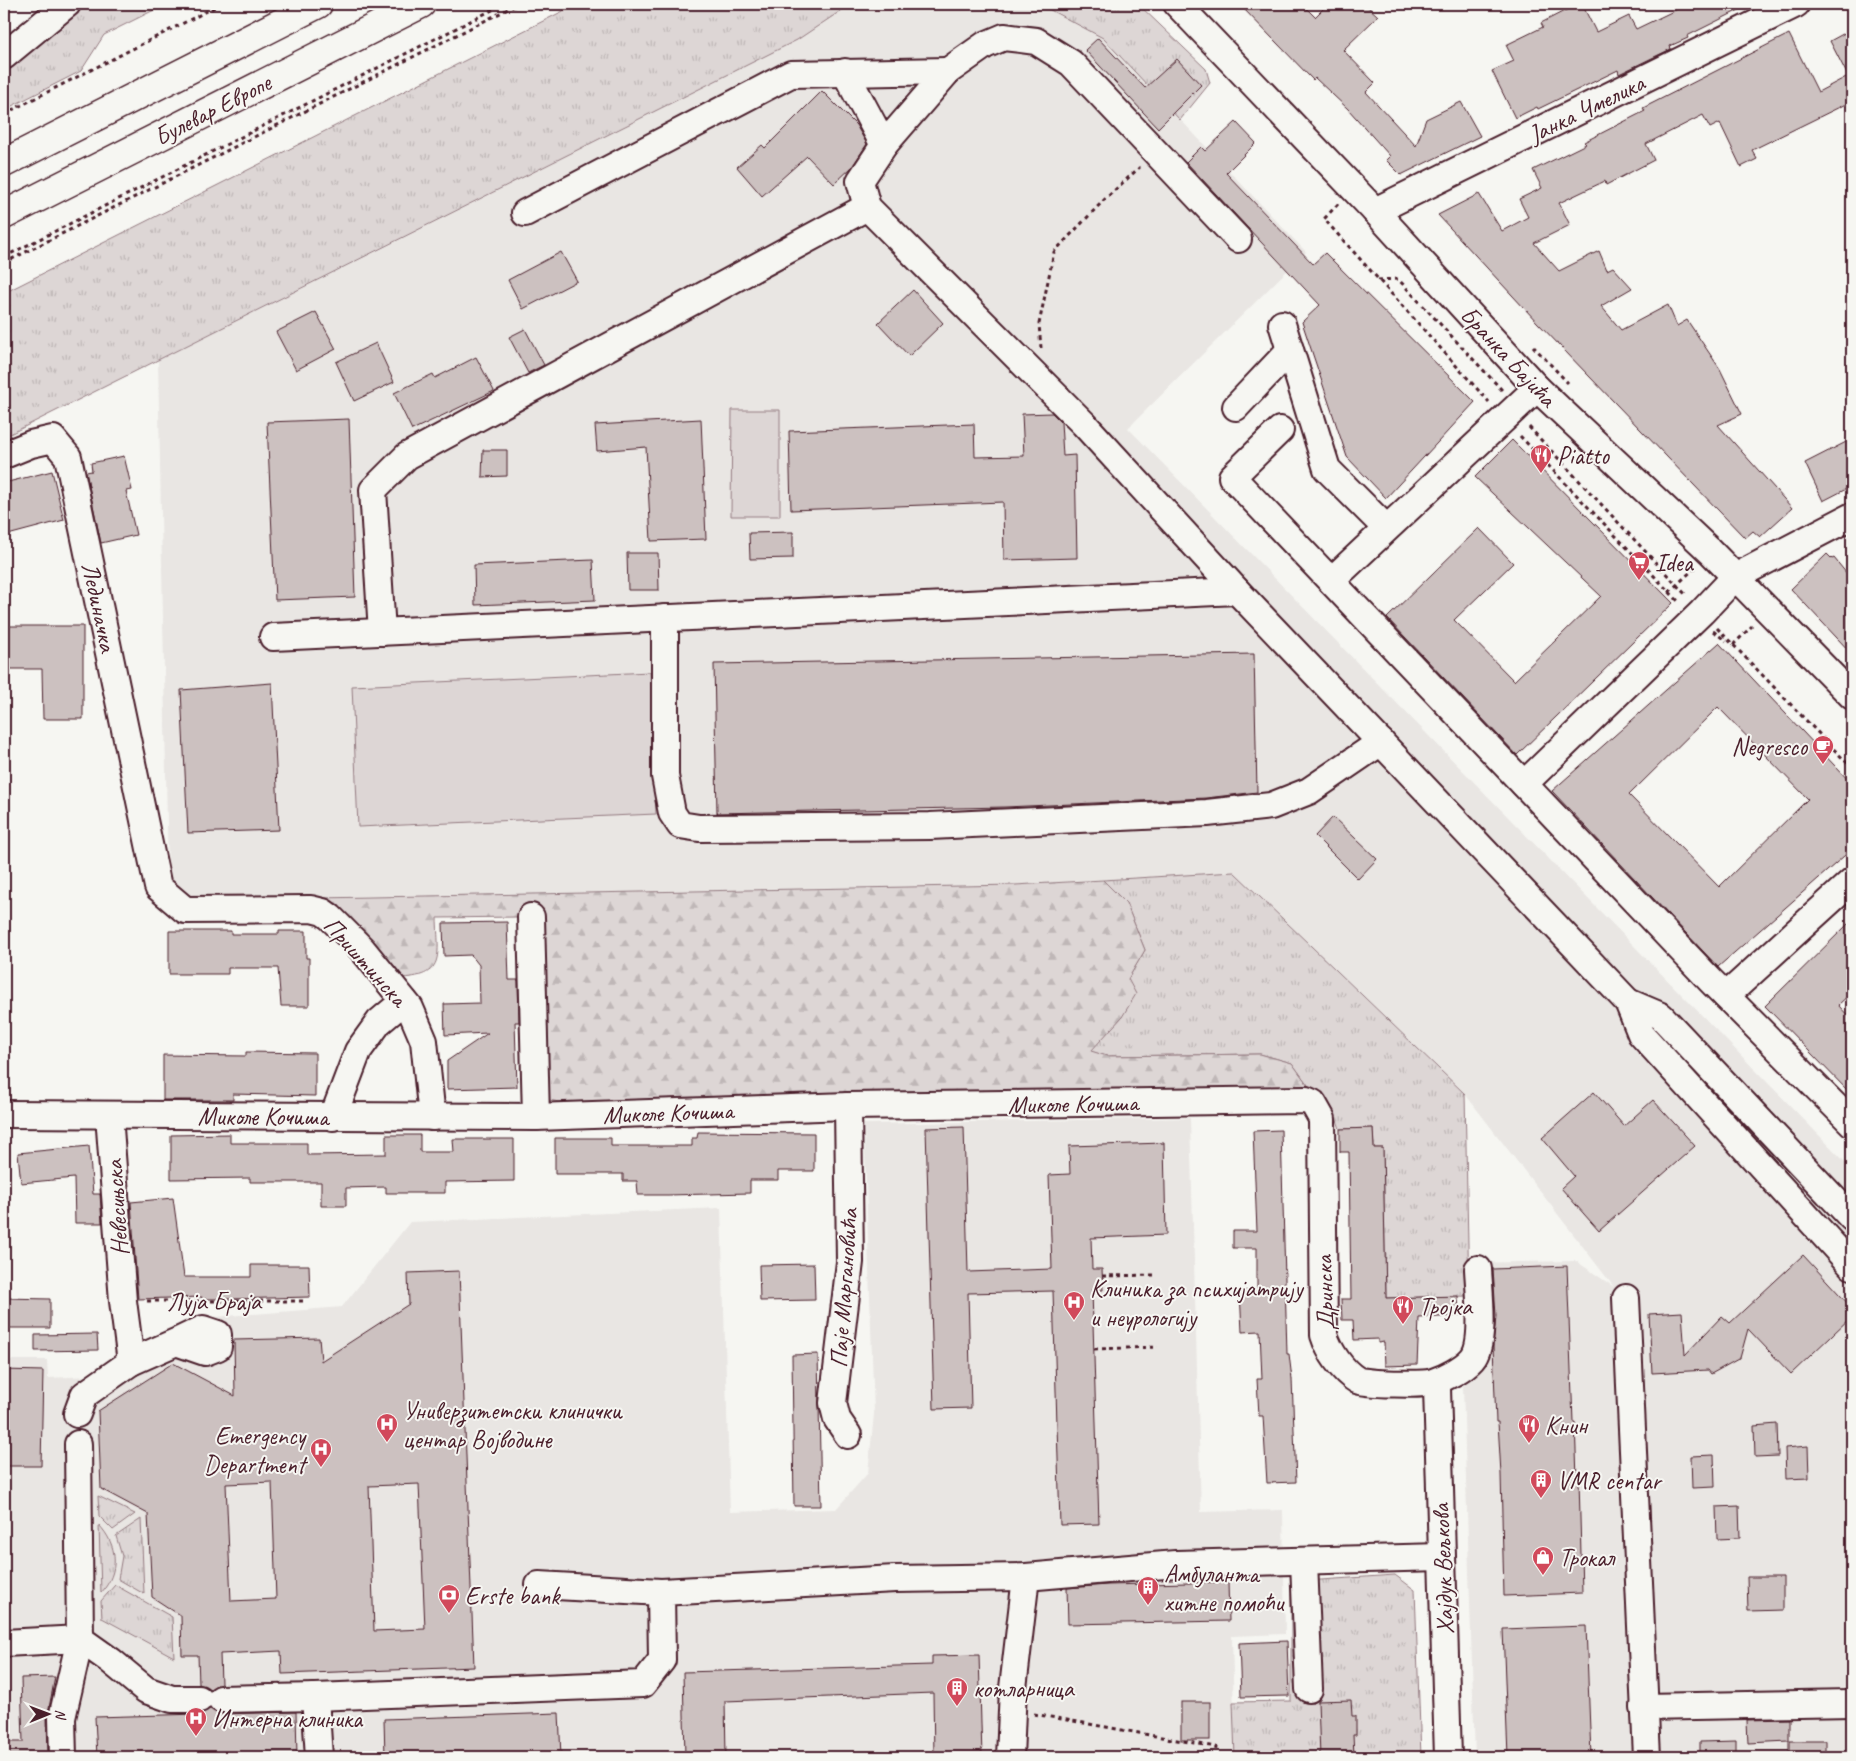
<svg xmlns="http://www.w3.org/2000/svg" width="1856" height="1761" font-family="Caveat,sans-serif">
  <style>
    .built { fill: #e9e6e3 }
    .grass { fill: url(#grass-tufts); stroke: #947a80 }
    .forest { fill: url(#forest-firs); stroke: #947a80 }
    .pitch { fill: #ddd6d5; stroke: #947a80 }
    .building { fill: #ccc1c0; stroke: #4a1f2b; fill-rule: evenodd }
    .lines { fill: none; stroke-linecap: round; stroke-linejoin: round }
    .minor-casing { stroke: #4a1f2b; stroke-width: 30 }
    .major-casing { stroke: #4a1f2b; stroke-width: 31 }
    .path { stroke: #4a1f2b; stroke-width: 3; stroke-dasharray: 4 4; stroke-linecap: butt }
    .minor { stroke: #f6f6f2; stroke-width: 26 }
    .major { stroke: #f6f6f2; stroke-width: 28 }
    .labels { text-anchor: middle; stroke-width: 4; stroke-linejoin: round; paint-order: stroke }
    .street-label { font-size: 25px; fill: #4a1f2b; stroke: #f6f6f2 }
    .poi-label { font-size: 25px; fill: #4a1f2b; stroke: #f6f6f2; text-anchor: start }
  </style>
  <defs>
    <pattern id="grass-tufts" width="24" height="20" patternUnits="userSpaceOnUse" patternTransform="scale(1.25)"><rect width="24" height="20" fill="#ddd6d5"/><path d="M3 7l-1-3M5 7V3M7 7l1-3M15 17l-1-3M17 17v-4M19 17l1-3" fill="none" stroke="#bfb7b7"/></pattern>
    <pattern id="forest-firs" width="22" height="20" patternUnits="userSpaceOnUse" patternTransform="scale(1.25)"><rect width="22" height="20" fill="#ddd6d5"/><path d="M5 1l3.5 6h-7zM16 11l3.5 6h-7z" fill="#bfb7b7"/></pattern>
  </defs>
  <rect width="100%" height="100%" fill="#f6f6f2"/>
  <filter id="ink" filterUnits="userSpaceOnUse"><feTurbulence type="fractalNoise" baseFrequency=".02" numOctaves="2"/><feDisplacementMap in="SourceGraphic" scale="10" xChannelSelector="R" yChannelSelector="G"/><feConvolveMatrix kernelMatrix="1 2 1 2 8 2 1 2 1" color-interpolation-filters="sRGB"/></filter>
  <g filter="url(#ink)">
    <!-- built -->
    <g class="built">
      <polygon points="851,4 1039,4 1103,38 1306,252 1128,428 1852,1169 1852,1757 1475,1757 1463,1387 1469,1296 1468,1263 1576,1261 1614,1287 1465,1094 1234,872 1015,885 197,900 168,877 158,360 797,40"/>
      <polygon points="1190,1118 1201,1512 1283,1510 1285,1634 1232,1636 1235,1757 4,1757 4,1360 47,1360 48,1378 91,1376 190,1319 342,1307 410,1222 721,1208 730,1512 836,1509 868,1473 874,1414 864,1124"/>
    </g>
    <!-- grass -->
    <g class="grass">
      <polygon points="86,4 166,4 104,35 81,71 4,110 4,72"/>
      <polygon points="577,4 851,4 797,40 4,437 4,293"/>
      <polygon points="1039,4 1138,4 1206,69 1210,83 1180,120 1103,38"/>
      <polygon points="1234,872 1465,1094 1469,1296 1386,1298 1383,1148 1374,1148 1373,1128 1340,1129 1336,1117 1325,1098 1310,1088 1292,1063 1260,1054 1106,1056 1090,1051 1122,1017 1128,979 1145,950 1126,903 1103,880"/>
      <polygon points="98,1496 135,1514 113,1530 99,1516"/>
      <polygon points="141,1519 144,1594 118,1579 122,1556 116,1536"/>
      <path d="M99 1525C118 1545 120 1572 101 1593Z"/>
      <polygon points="1395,1575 1415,1590 1421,1757 1235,1757 1233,1702 1291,1701 1291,1582"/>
      <polygon points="115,1585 172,1617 174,1657 102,1618 101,1601"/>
    </g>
    <!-- forest -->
    <path class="forest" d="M1103 880 1126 903 1145 950 1128 979 1136 994 1122 1017 1091 1051 1107 1056 1260 1054 1292 1063 1310 1088 865 1093 559 1102 549 1100 544 1088 518 917 437 918C438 956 446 977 398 978L318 898 1015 885Z"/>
    <!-- pitch -->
    <g class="pitch">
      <polygon points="732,410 780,410 780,516 731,516"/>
      <polygon points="650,672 656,814 358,827 352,686"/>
    </g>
    <!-- building -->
    <g class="building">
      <polygon points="1239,4 1302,4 1315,17 1328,4 1365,4 1378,16 1343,50 1375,83 1366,92 1416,146 1426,119 1461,102 1480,136 1401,175 1386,160 1390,156 1348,109 1315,78 1313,80"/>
      <polygon points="1578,4 1582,4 1596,32 1629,16 1636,29 1688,4 1751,4 1687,36 1688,38 1670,46 1671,49 1652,58 1619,74 1618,70 1538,109 1537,107 1515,118 1492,71 1514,61 1506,45 1543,27 1541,23"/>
      <polygon points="1852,29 1852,101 1752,150 1757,159 1741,167 1720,123 1710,128 1703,115 1646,144 1654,160 1606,185 1605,181 1559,203 1570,225 1534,243 1559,271 1599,251 1607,270 1613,267 1632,288 1601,306 1621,330 1668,305 1677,326 1687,320 1720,369 1742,414 1718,425 1792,508 1760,537 1753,531 1745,538 1537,322 1438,215 1479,194 1502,231 1528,217 1519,199 1542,188 1533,170 1586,144 1584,142 1645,111 1643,108 1789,34 1818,92 1848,76 1830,41"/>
      <polygon points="1098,38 1145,88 1177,59 1201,85 1158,128 1085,50"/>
      <polygon points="822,91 856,125 867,144 852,167 834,184 807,156 762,196 737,167 762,145 765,148"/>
      <polygon points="1236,122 1256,143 1226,173 1313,264 1325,253 1475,402 1386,498 1347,457 1302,322 1320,305 1186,162 1201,147 1205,151"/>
      <polygon points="561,252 577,281 523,309 508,280"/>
      <polygon points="913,290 943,323 909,356 878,323"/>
      <polygon points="316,312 336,349 296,370 276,332"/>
      <polygon points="525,329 544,365 528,373 509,337"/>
      <polygon points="376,343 394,382 354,401 336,362"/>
      <polygon points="476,357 494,391 412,430 394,393 433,374 435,378"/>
      <polygon points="1052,413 1061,422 1063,456 1075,455 1077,558 1004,560 1003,502 791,510 789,431 974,424 975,457 1024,456 1022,414"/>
      <polygon points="349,419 355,597 275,600 267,422"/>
      <polygon points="701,419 706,539 651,541 646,447 597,451 595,425"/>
      <polygon points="1852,439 1852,486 1823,501 1805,463"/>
      <polygon points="1512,440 1673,603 1517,755 1387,618 1479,528 1513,563 1454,620 1514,681 1601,596 1475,477"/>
      <polygon points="483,450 507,450 507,476 482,477"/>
      <polygon points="124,456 132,490 126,491 136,535 101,543 86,472 92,471 91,463"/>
      <polygon points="52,471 64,520 4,536 4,483"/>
      <polygon points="793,532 793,558 750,559 749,533"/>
      <polygon points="627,553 658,553 659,590 628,590"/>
      <polygon points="1827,554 1832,559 1834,558 1852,580 1852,654 1791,589"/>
      <polygon points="593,560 595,600 475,605 474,565"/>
      <polygon points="4,626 83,626 83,719 43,719 42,669 4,669"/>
      <path d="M1719 643 1852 784V849L1718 967 1552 791ZM1718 707 1808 799 1719 887 1629 795Z"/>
      <polygon points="1254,654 1257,792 1206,798 1005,807 717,813 714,664"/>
      <polygon points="272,683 279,830 188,833 181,690"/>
      <polygon points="1333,817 1377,859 1358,879 1315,836"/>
      <polygon points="1852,920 1852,992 1838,1005 1852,1020 1852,1095 1765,1006"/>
      <polygon points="507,922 509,980 518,980 519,1022 515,1022 517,1087 447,1089 447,1061 488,1033 445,1035 444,1004 480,1003 479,965 471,955 444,956 443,923"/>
      <polygon points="169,931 231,931 231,934 279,934 279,931 306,931 306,958 309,958 309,1006 281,1006 278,968 228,968 228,974 169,974"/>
      <polygon points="246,1052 315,1053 315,1096 233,1094 233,1100 163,1100 163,1055 246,1056"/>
      <polygon points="1594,1092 1624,1126 1653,1100 1695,1146 1599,1231 1561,1188 1574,1176 1542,1138"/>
      <polygon points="964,1127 968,1272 1052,1269 1049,1175 1070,1174 1069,1146 1164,1143 1166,1235 1091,1238 1092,1269 1102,1269 1103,1290 1092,1290 1099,1524 1060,1525 1053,1291 968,1293 971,1408 934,1409 926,1128"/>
      <polygon points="1373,1128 1374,1148 1383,1148 1386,1298 1458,1296 1459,1316 1419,1318 1417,1365 1385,1366 1384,1342 1378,1343 1378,1339 1354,1340 1353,1320 1342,1320 1341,1299 1351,1299 1349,1152 1340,1152 1340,1129"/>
      <polygon points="1281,1130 1287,1354 1289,1354 1292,1379 1296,1482 1267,1483 1263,1416 1259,1416 1257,1379 1262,1379 1260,1331 1242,1332 1240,1291 1257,1290 1257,1248 1233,1248 1233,1231 1257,1231 1253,1131"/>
      <polygon points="698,1132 814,1133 814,1171 778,1171 778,1180 750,1180 750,1193 668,1195 638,1195 637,1181 623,1181 623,1174 555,1174 555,1138 611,1138 611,1146 692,1146 692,1138 697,1138"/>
      <polygon points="230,1134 230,1143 307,1143 307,1155 386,1154 386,1135 420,1135 420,1152 454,1152 453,1139 514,1139 514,1181 445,1182 445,1193 386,1193 386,1187 346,1188 346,1206 321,1206 321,1182 250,1182 250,1178 171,1179 171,1135"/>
      <polygon points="89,1146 93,1194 100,1194 102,1223 75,1223 74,1178 21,1183 18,1153"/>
      <polygon points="173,1198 184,1277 251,1277 251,1265 309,1265 310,1297 230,1299 202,1299 202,1297 138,1299 131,1202"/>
      <polygon points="1803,1255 1852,1308 1852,1316 1791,1374 1748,1329 1740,1358 1711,1374 1708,1370 1652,1373 1649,1314 1682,1312 1685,1355 1722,1316 1730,1323"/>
      <polygon points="814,1264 815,1300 760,1301 759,1265"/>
      <polygon points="1567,1266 1573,1422 1575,1422 1577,1479 1579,1479 1582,1593 1504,1596 1501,1474 1498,1422 1496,1422 1493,1346 1496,1316 1493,1269"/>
      <path d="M459 1271 474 1667 282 1674 281 1651 220 1654 221 1684 210 1689 199 1684 198 1655H182L181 1616 152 1597 148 1514 101 1489 98 1411 173 1363 235 1396 234 1340 319 1338 321 1361 409 1304 408 1273ZM272 1482 276 1599 231 1601 226 1484ZM419 1484 425 1629 374 1631 369 1486Z"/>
      <polygon points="4,1298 50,1299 50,1328 4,1328"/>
      <polygon points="97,1334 98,1350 35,1351 35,1335"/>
      <polygon points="818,1354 821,1506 794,1506 792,1355"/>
      <polygon points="4,1370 43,1371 41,1466 4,1466"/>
      <polygon points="1777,1424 1778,1456 1755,1457 1754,1426"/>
      <polygon points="1808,1446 1809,1478 1786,1479 1785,1448"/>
      <polygon points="1714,1455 1715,1487 1692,1488 1691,1456"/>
      <polygon points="1739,1506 1740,1538 1717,1539 1716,1507"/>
      <polygon points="1747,1577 1783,1577 1783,1610 1748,1611"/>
      <polygon points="1228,1582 1229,1621 1068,1624 1067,1588 1108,1585"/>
      <polygon points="1586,1626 1591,1757 1508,1757 1503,1629"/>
      <polygon points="1287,1641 1289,1696 1241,1697 1239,1643"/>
      <polygon points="979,1655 982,1757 934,1757 933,1693 725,1701 726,1757 685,1757 683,1672 932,1665 932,1656"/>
      <polygon points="55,1677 47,1718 48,1757 4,1757 4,1742 23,1742 21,1678"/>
      <polygon points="1351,1700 1352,1716 1356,1716 1356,1735 1353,1735 1354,1756 1320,1757 1318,1701"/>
      <rect x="1181" y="1702" width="29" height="38"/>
      <polygon points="210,1709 221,1714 296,1712 297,1757 97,1757 95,1717 199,1714"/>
      <polygon points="559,1713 561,1757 385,1757 384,1719"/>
      <polygon points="1789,1719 1789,1741 1748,1743 1747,1720"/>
      <polygon points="1736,1741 1736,1757 1700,1757 1700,1742"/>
      <rect x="1790" y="1741" width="36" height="16"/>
    </g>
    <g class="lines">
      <!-- minor casing -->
      <g class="minor-casing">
        <g id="minor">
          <polyline points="1177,4 1375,211 1537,388 1710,551 1852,696"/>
          <polyline points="4,56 67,4"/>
          <polyline points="845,72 884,145"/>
          <polyline points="1375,211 1796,4"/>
          <polyline points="525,213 791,74 948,71"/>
          <polyline points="1238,239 1071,63 1036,41 1004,37 985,45 948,71 884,145 860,181 867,207 1084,424 1237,591 1628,1002 1641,1034 1852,1266"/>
          <polyline points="1282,324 1327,469 1386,528"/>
          <polyline points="1236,407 1290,350"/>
          <polyline points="1280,430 1232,477 1711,981 1852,1123"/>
          <polyline points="4,455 31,444 53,439 68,457 158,887 185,910 311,909 323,912 330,917 362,949 410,1008 424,1041 432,1117"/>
          <polyline points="1332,580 1537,388"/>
          <polyline points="665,618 665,776 672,813 680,825 699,828 930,826 1207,813 1271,806 1309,791 1381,742"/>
          <polyline points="382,632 373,490 407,456 867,207"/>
          <polyline points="273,637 1237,591"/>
          <polyline points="1524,784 1702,612 1735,577 1852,516"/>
          <polyline points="531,917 536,1117"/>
          <polyline points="1726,996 1852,881"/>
          <polyline points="1628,1002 1661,1016 1852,1218"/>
          <polyline points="848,1106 850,1262 833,1403 837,1419 848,1435"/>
          <path d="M4 1114 536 1117 848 1106 1306 1100 1313 1103 1322 1119 1324 1335C1329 1351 1342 1371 1357 1380 1365 1384 1424 1385 1433 1382 1445 1378 1463 1369 1472 1359 1486 1343 1479 1291 1478 1269"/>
          <polyline points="333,1117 358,1051 379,1022 404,1001"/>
          <polyline points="1626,1298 1647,1757"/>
          <polyline points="131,1362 176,1342 205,1352 218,1347 218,1334 203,1329 176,1342"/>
          <polyline points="1431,1383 1437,1388 1448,1757"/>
          <polyline points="77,1414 84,1395 131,1362 123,1301 109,1115"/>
          <polyline points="1304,1561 1309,1689"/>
          <polyline points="539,1585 661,1592"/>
          <polyline points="4,1643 80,1639 111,1661 146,1690 172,1699 199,1699"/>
          <polyline points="315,1697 319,1757"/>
          <polyline points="221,1699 315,1697 643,1684 662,1660 661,1592 895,1579 1026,1577 1176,1564 1441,1557"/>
          <polyline points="1644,1707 1852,1703"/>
          <polyline points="63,1757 62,1718 80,1639 78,1444"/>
          <polyline points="1010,1757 1013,1688 1026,1577"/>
        </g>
      </g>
      <!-- major casing -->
      <g class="major-casing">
        <g id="major">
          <polyline points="4,163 318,4"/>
          <polyline points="4,215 421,4"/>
        </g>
      </g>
      <!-- path -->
      <g class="path">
        <polyline points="4,114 221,4"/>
        <polyline points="1338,204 1324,219 1489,402"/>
        <polyline points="4,257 504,4"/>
        <polyline points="4,263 518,4"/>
        <polyline points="1378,280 1398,279 1502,390"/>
        <polyline points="1533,346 1568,383"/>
        <polyline points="1041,348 1039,324 1054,252 1105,199 1140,167"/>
        <polyline points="1529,427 1687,596"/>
        <polyline points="1520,436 1680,603"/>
        <polyline points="1669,592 1696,567"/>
        <polyline points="1717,628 1852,768"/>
        <polyline points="1713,631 1726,641"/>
        <polyline points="1733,645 1752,626"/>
        <polyline points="1102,1276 1156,1275"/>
        <polyline points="147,1301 305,1301"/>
        <polyline points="1094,1349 1158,1347"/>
        <polyline points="6,1665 8,1742"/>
        <polyline points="1034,1714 1216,1747 1215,1757"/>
      </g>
      <!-- minor -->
      <use href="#minor" class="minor"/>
      <!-- major -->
      <use href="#major" class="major"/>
    </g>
  </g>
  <!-- icons -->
  <defs>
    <g id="restaurant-pin" transform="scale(1.125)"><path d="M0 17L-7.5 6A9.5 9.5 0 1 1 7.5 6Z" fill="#d1495b" stroke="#f6f6f2"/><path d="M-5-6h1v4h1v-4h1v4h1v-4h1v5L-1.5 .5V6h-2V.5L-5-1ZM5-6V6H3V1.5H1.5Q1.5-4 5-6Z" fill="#fff"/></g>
    <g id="supermarket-pin" transform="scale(1.125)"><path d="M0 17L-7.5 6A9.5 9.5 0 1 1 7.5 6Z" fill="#d1495b" stroke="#f6f6f2"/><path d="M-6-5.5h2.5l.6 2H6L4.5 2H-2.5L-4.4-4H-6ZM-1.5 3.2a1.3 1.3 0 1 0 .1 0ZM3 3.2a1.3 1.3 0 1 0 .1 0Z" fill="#fff"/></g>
    <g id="cafe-pin" transform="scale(1.125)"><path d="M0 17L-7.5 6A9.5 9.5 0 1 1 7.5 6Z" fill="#d1495b" stroke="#f6f6f2"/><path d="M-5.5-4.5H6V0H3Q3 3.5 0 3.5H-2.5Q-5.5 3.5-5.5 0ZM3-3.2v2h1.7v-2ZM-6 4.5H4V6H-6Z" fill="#fff"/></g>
    <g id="hospital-pin" transform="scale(1.125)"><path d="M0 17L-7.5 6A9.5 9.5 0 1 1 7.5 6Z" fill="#d1495b" stroke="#f6f6f2"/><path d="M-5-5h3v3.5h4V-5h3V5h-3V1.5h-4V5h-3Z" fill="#fff"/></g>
    <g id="building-pin" transform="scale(1.125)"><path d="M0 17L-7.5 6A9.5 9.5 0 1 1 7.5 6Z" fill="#d1495b" stroke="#f6f6f2"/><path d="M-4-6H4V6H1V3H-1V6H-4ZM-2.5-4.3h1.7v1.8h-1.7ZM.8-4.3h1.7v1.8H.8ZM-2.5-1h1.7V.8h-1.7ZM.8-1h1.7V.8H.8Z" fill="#fff"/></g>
    <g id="shop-pin" transform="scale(1.125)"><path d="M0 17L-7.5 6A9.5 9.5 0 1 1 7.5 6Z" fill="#d1495b" stroke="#f6f6f2"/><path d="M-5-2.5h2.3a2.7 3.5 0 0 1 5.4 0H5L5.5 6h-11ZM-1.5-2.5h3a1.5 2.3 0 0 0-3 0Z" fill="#fff"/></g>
    <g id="bank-pin" transform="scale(1.125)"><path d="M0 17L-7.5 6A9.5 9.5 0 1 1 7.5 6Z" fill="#d1495b" stroke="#f6f6f2"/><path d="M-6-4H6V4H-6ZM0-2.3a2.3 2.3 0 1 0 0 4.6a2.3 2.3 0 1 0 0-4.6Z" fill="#fff"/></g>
  </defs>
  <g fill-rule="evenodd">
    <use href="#restaurant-pin" x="1541" y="455"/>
    <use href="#supermarket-pin" x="1639" y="562"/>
    <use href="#cafe-pin" x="1823" y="746"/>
    <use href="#hospital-pin" x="1074" y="1302"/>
    <use href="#restaurant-pin" x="1403" y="1306"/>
    <use href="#hospital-pin" x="387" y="1424"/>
    <use href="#restaurant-pin" x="1529" y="1425"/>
    <use href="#hospital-pin" x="321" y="1449"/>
    <use href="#building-pin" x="1541" y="1480"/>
    <use href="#shop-pin" x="1543" y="1557"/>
    <use href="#building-pin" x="1148" y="1587"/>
    <use href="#bank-pin" x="449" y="1595"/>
    <use href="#building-pin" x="957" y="1688"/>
    <use href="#hospital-pin" x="196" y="1718"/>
  </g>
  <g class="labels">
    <!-- street labels -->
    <g class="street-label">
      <text transform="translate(1586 108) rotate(-26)" y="9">Јанка Чмелика</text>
      <text transform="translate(212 109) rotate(-27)" y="9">Булевар Европе</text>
      <text transform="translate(1509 356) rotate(47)" y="9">Бранка Бајића</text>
      <text transform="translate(100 607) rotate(78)" y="9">Лединачка</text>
      <text transform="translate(366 961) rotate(48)" y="9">Приштинска</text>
      <text transform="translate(1073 1103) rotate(-1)" y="9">Миколе Кочиша</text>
      <text transform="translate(668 1112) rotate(-2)" y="9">Миколе Кочиша</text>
      <text x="263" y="1125">Миколе Кочиша</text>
      <text transform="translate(116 1208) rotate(-94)" y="9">Невесињска</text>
      <text transform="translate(843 1288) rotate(-86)" y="9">Паје Маргановића</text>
      <text transform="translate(1324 1293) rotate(-92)" y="9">Дринска</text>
      <text x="214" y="1310">Луја Браја</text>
      <text transform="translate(1442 1569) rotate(-92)" y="9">Хајдук Вељкова</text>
    </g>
    <!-- poi labels -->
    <g class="poi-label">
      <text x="1557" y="464">Piatto</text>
      <text x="1655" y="571">Idea</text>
      <text x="1807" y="755" text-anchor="end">Negresco</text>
      <text x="1090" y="1297">Клиника за психијатрију<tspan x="1090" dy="29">и неурологију</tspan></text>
      <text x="1419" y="1315">Тројка</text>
      <text x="403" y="1419">Универзитетски клинички<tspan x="403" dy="29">центар Војводине</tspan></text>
      <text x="1545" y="1434">Книн</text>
      <text x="305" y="1444" text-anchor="end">Emergency<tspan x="305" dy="29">Department</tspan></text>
      <text x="1557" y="1489">VMR centar</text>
      <text x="1559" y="1566">Трокал</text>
      <text x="1164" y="1582">Амбуланта<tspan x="1164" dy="29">хитне помоћи</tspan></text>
      <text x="465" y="1604">Erste bank</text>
      <text x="973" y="1697">котларница</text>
      <text x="212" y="1727">Интерна клиника</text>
    </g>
  </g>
  <!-- margin -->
  <rect width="1856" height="1761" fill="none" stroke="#f6f6f2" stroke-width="20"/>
  <rect x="10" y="10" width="1836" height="1741" fill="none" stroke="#4a1f2b" stroke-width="2" filter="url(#ink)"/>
  <!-- north arrow -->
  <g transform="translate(48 1714) rotate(89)" stroke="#f6f6f2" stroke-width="4" paint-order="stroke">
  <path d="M0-4L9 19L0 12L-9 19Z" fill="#4a1f2b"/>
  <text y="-8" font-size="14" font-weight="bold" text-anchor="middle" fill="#4a1f2b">N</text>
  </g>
</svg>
